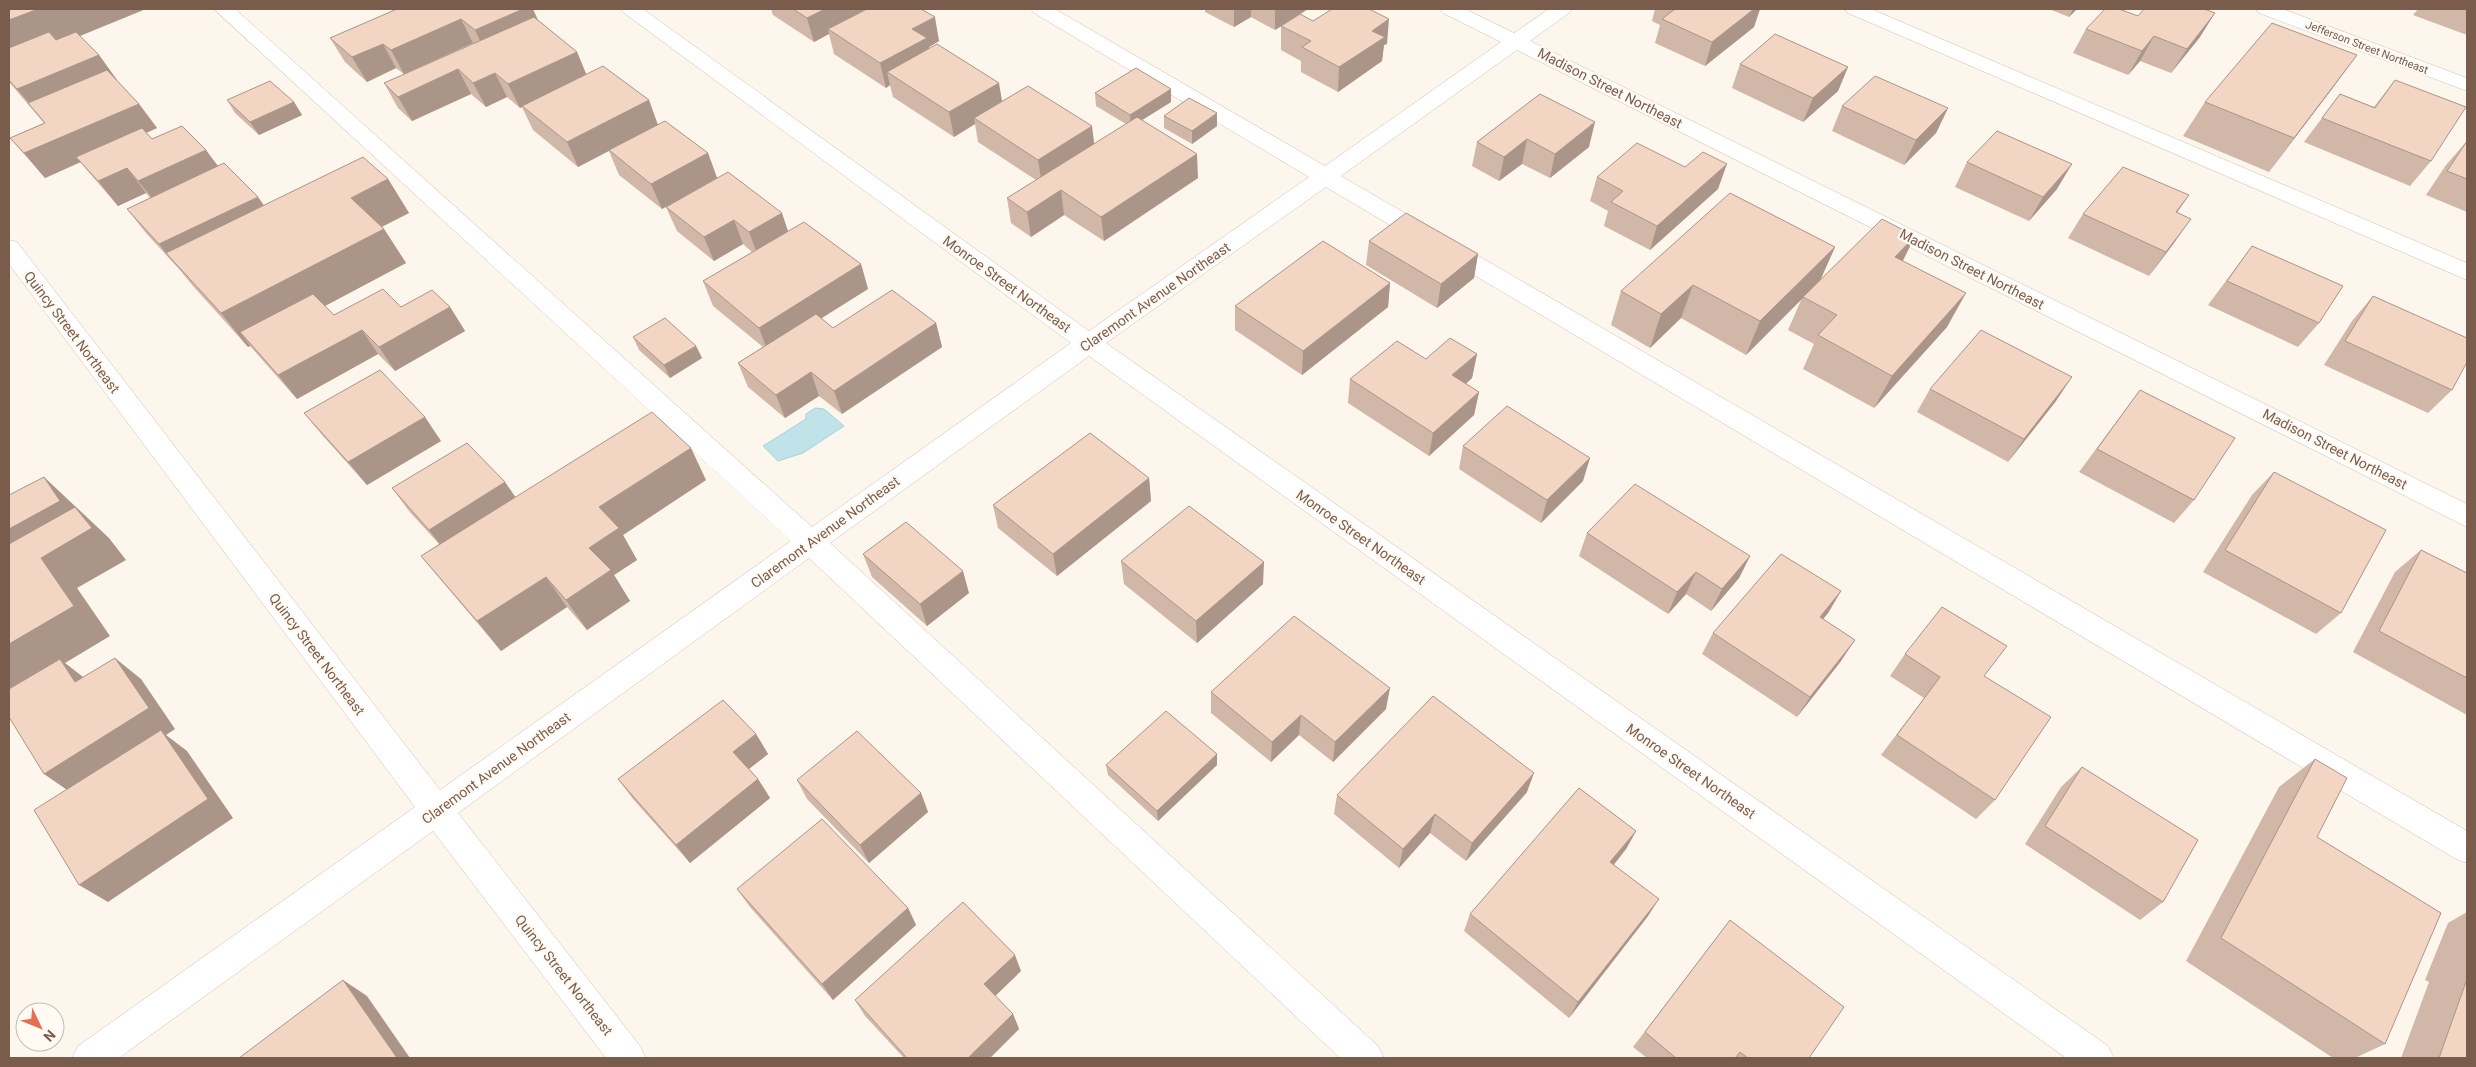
<svg xmlns="http://www.w3.org/2000/svg" width="2476" height="1067" font-family="Roboto,sans-serif">
  <style>
    .water { fill: #bfe3e8; stroke: #a5d3da }
    .lines { fill: none; stroke-linecap: round; stroke-linejoin: round }
    .minor-casing { stroke: #d1beb0; stroke-width: 1 }
    .minor { fill: #fff; fill-rule: evenodd }
    .wall { fill: #d1b7a8 }
    .shaded-wall { fill: #aa9588 }
    .building { fill: #f3d5c3; stroke: #aa9588 }
    .labels { text-anchor: middle; stroke-width: 4.5; stroke-linejoin: round; paint-order: stroke }
    .far-street-label { font-size: 11px; fill: #7a5c4d; stroke: #fffaf3 }
    .street-label { font-size: 14px; fill: #7a5c4d; stroke: #fffaf3 }
  </style>
  <rect width="100%" height="100%" fill="#fdf6ec"/>
  <!-- water -->
  <polygon class="water" points="815,408 824,409 844,426 803,453 778,461 763,446 806,419 806,414"/>
  <g class="lines">
    <!-- minor casing -->
    <g class="minor-casing">
      <g id="minor">
        <polygon points="214,9 235,9 812,527 1071,343 624,13 621,9 643,9 1089,331 1309,177 1034,13 1031,9 1055,9 1325,166 1501,42 1443,13 1440,9 1465,9 1514,33 1549,9 1572,9 1569,13 1530,41 2467,504 2467,527 1517,50 1341,176 2467,831 2467,863 2456,859 1326,187 1106,343 2108,1046 2114,1058 2066,1058 1089,356 830,543 1378,1046 1384,1058 1340,1058 809,558 458,813 640,1046 646,1058 606,1058 433,831 119,1058 72,1058 78,1046 415,807 9,264 9,240 17,242 440,790 791,541"/>
        <polygon points="1845,9 1871,9 2467,263 2467,280 1848,13"/>
        <polygon points="2256,9 2283,9 2467,78 2467,91 2259,13"/>
      </g>
    </g>
    <!-- minor -->
    <use href="#minor" class="minor"/>
  </g>
  <!-- wall -->
  <g class="wall">
    <polygon points="9,9 80,36 99,55 117,80 116,80 139,104 157,128 146,133 152,139 218,166 263,205 388,179 409,213 382,227 384,229 406,263 325,306 334,315 401,307 450,307 465,331 395,371 378,354 297,399 250,346 248,347 193,286 179,269 146,233 127,209 150,198 146,193 118,206 80,162 45,178 10,138 44,123 9,82"/>
    <polygon points="397,9 538,20 577,52 586,74 658,124 708,153 717,178 662,209 619,175 609,151 578,167 533,130 522,107 520,108 507,97 486,107 471,94 412,121 398,108 384,83 474,44 473,43 404,74 396,68 367,82 345,62 330,38"/>
    <polygon points="771,9 863,9 863,11 939,41 929,47 929,49 1002,101 1094,144 1126,124 1096,106 1095,93 1171,102 1142,120 1198,178 1104,241 1064,215 1031,237 1011,223 1007,198 1036,180 978,142 975,124 954,137 893,97 890,85 886,88 834,54 829,34 814,42 773,15"/>
    <polygon points="1205,9 1308,9 1275,30 1251,17 1234,27 1205,12"/>
    <polygon points="1655,9 1760,9 1754,27 1705,66 1655,43 1660,25 1652,21"/>
    <polygon points="2049,9 2077,9 2069,17"/>
    <polygon points="2418,9 2467,9 2467,35 2413,15"/>
    <polygon points="1313,21 1387,44 1384,45 1382,61 1338,92 1301,72 1301,61 1281,50 1281,26"/>
    <polygon points="2086,29 2200,37 2171,73 2140,61 2128,75 2073,53"/>
    <polygon points="2357,55 2269,172 2183,136 2205,102"/>
    <polygon points="1740,64 1848,67 1838,91 1803,122 1732,88"/>
    <polygon points="2395,80 2431,161 2410,186 2304,142 2340,94 2374,107"/>
    <polygon points="1540,94 1589,147 1550,178 1522,164 1499,181 1472,166 1477,142"/>
    <polygon points="227,100 294,102 302,115 259,135 235,113"/>
    <polygon points="1842,106 1948,108 1936,133 1904,165 1832,131"/>
    <polygon points="1164,116 1217,126 1192,144 1164,128"/>
    <polygon points="2467,141 2467,212 2426,195 2446,165"/>
    <polygon points="1967,162 2057,189 2029,221 1955,187"/>
    <polygon points="1597,177 1718,189 1650,250 1604,226 1608,211 1590,201"/>
    <polygon points="666,207 788,231 861,264 868,289 821,318 833,328 936,323 942,347 842,414 819,396 785,418 748,387 738,363 763,347 713,306 703,281 752,252 743,244 714,261 677,231"/>
    <polygon points="2177,212 2174,243 2149,276 2068,238 2083,214"/>
    <polygon points="1915,236 1903,261 1947,327 1874,408 1803,369 1814,344 1788,330 1802,298 1746,355 1681,318 1650,348 1611,325 1621,291 1835,247 1820,280"/>
    <polygon points="1369,241 1478,254 1474,278 1437,308 1366,265"/>
    <polygon points="2252,246 2319,323 2298,347 2208,305"/>
    <polygon points="1390,283 1388,307 1302,375 1235,330 1235,306"/>
    <polygon points="2373,296 2452,390 2428,413 2324,365 2352,321"/>
    <polygon points="633,337 696,346 702,358 670,378 639,350"/>
    <polygon points="1477,354 1472,378 1466,384 1479,392 1474,415 1429,456 1348,403 1350,379 1426,359"/>
    <polygon points="1930,389 2056,401 2008,462 1917,412"/>
    <polygon points="2140,390 2194,500 2174,523 2079,472"/>
    <polygon points="304,413 441,441 367,485 323,436"/>
    <polygon points="1463,446 1583,481 1541,523 1459,469"/>
    <polygon points="2274,472 2341,613 2316,634 2203,572 2252,495"/>
    <polygon points="1149,478 1151,501 1057,576 998,528 993,505"/>
    <polygon points="706,480 623,535 637,560 614,575 630,601 587,630 567,607 501,651 446,586 421,556 439,544 409,511 392,488 515,497"/>
    <polygon points="1587,533 1750,556 1739,578 1711,611 1686,594 1668,614 1579,556"/>
    <polygon points="2421,550 2467,573 2467,715 2353,652 2395,572"/>
    <polygon points="863,554 969,593 927,626 872,577"/>
    <polygon points="1121,561 1263,584 1197,643 1124,584"/>
    <polygon points="1841,591 1828,613 1823,619 1841,661 1797,717 1702,654 1713,633"/>
    <polygon points="1905,654 1984,676 1995,800 1976,819 1881,755 1924,698 1890,676"/>
    <polygon points="1211,692 1386,709 1333,762 1299,735 1271,762 1211,713"/>
    <polygon points="756,734 768,754 749,769 758,779 770,798 690,863 633,799 618,779"/>
    <polygon points="2315,759 2317,837 2385,1044 2355,1058 2333,1058 2186,961 2279,787"/>
    <polygon points="1106,765 1217,765 1158,821 1108,775"/>
    <polygon points="2082,767 2163,902 2140,920 2025,844 2061,787"/>
    <polygon points="797,780 921,793 928,812 869,863 807,799"/>
    <polygon points="1527,792 1466,861 1430,833 1399,868 1334,814 1337,795"/>
    <polygon points="1636,831 1626,849 1614,865 1648,916 1569,1018 1464,931 1470,914"/>
    <polygon points="737,889 908,908 916,925 833,1000 750,907"/>
    <polygon points="2467,912 2467,1058 2401,1058 2429,982 2425,980 2448,923"/>
    <polygon points="1730,920 1809,1058 1647,1058 1633,1047"/>
    <polygon points="1021,971 995,996 1013,1014 1019,1029 990,1058 904,1058 865,1016 855,1000"/>
  </g>
  <!-- shaded-wall -->
  <g class="shaded-wall">
    <polygon points="38,9 146,9 9,65 9,20"/>
    <polygon points="523,9 533,9 542,29 487,55 475,30"/>
    <polygon points="825,9 863,9 864,16 828,29 829,34 814,42 807,18"/>
    <polygon points="1234,9 1251,9 1251,17 1234,27"/>
    <polygon points="1275,9 1308,9 1275,30"/>
    <polygon points="1754,9 1760,9 1754,27 1705,66 1712,42"/>
    <polygon points="2073,9 2077,9 2069,17"/>
    <polygon points="2215,13 2200,37 2171,73 2187,49"/>
    <polygon points="935,17 939,41 929,47 932,62 887,72 890,85 886,88 880,63 912,29"/>
    <polygon points="461,19 473,43 404,74 391,50"/>
    <polygon points="1389,19 1387,44 1384,45 1382,61 1338,92 1339,67 1372,31"/>
    <polygon points="2154,36 2140,61 2128,75 2142,51"/>
    <polygon points="383,44 396,68 367,82 352,57"/>
    <polygon points="577,52 587,76 522,106 522,107 520,108 508,84"/>
    <polygon points="99,55 117,80 37,113 17,89"/>
    <polygon points="2357,55 2332,89 2269,172 2294,138"/>
    <polygon points="1848,67 1838,91 1803,122 1813,98"/>
    <polygon points="458,69 471,94 412,121 398,97"/>
    <polygon points="495,73 507,97 486,107 473,83"/>
    <polygon points="999,83 1003,107 974,118 975,124 954,137 949,112"/>
    <polygon points="1171,89 1171,102 1131,127 1130,115"/>
    <polygon points="649,100 658,125 578,167 567,142"/>
    <polygon points="294,102 302,115 259,135 250,122"/>
    <polygon points="139,104 157,128 45,178 24,153"/>
    <polygon points="1948,108 1936,133 1904,165 1916,140"/>
    <polygon points="1217,113 1217,126 1192,144 1192,131"/>
    <polygon points="1595,122 1589,147 1550,178 1555,154"/>
    <polygon points="1092,126 1095,150 1042,184 1038,160"/>
    <polygon points="1527,139 1522,164 1499,181 1504,157"/>
    <polygon points="206,150 224,174 158,205 138,181"/>
    <polygon points="708,153 717,178 662,209 651,184"/>
    <polygon points="1197,154 1198,178 1104,241 1101,217"/>
    <polygon points="1727,164 1718,189 1650,250 1657,226"/>
    <polygon points="2072,164 2057,189 2029,221 2043,197"/>
    <polygon points="127,168 146,193 118,206 98,181"/>
    <polygon points="388,179 409,213 373,231 351,198"/>
    <polygon points="1061,190 1064,215 1031,237 1027,212"/>
    <polygon points="2189,195 2172,220 2176,212"/>
    <polygon points="258,197 275,221 166,253 178,269 159,244"/>
    <polygon points="782,213 790,237 758,256 749,232"/>
    <polygon points="2191,219 2174,243 2149,276 2166,252"/>
    <polygon points="734,220 743,244 714,261 704,237"/>
    <polygon points="384,229 406,263 251,345 240,332 250,346 248,347 221,313"/>
    <polygon points="1915,236 1898,270 1895,257"/>
    <polygon points="1835,247 1820,281 1746,355 1760,321"/>
    <polygon points="1478,254 1474,278 1437,308 1441,284"/>
    <polygon points="861,264 868,289 768,352 759,328"/>
    <polygon points="1390,283 1388,307 1302,375 1303,351"/>
    <polygon points="1693,285 1681,318 1650,348 1661,314"/>
    <polygon points="1966,293 1947,327 1874,408 1892,376"/>
    <polygon points="450,307 465,331 395,371 379,347"/>
    <polygon points="936,323 942,347 842,414 834,391"/>
    <polygon points="362,330 378,354 297,399 278,375"/>
    <polygon points="696,346 702,358 670,378 664,365"/>
    <polygon points="1477,354 1472,378 1448,399 1452,375"/>
    <polygon points="811,372 819,396 785,418 776,395"/>
    <polygon points="2072,377 2056,401 2008,462 2024,439"/>
    <polygon points="1479,392 1474,415 1429,456 1433,433"/>
    <polygon points="425,417 441,441 367,485 348,462"/>
    <polygon points="691,448 706,480 623,535 637,560 614,575 630,601 587,630 566,600 599,507"/>
    <polygon points="1590,458 1583,481 1541,523 1547,500"/>
    <polygon points="44,477 109,538 126,560 77,588 110,636 65,663 87,680 9,697 9,529"/>
    <polygon points="1149,478 1151,501 1057,576 1053,554"/>
    <polygon points="505,482 521,505 446,552 429,530"/>
    <polygon points="1750,556 1739,578 1711,611 1722,589"/>
    <polygon points="1264,562 1263,584 1197,643 1196,621"/>
    <polygon points="963,571 969,593 927,626 920,604"/>
    <polygon points="1696,572 1686,594 1668,614 1677,592"/>
    <polygon points="546,577 567,607 501,651 477,621"/>
    <polygon points="1841,591 1828,613 1807,639 1820,617"/>
    <polygon points="1855,640 1841,661 1797,717 1810,697"/>
    <polygon points="115,658 141,679 175,729 166,735 187,751 233,818 108,902 79,885 73,794 44,774"/>
    <polygon points="1390,688 1386,709 1333,762 1335,742"/>
    <polygon points="1301,715 1299,735 1271,762 1272,742"/>
    <polygon points="756,734 768,754 745,772 733,752"/>
    <polygon points="1217,754 1217,765 1158,821 1157,811"/>
    <polygon points="1534,773 1527,792 1466,861 1472,843"/>
    <polygon points="758,779 770,798 690,863 676,845"/>
    <polygon points="921,793 928,812 869,863 860,845"/>
    <polygon points="1435,814 1430,833 1399,868 1403,849"/>
    <polygon points="1636,831 1626,849 1601,880 1610,862"/>
    <polygon points="1659,899 1648,916 1569,1018 1578,1002"/>
    <polygon points="908,908 916,925 833,1000 822,984"/>
    <polygon points="1015,955 1021,971 991,1000 984,984"/>
    <polygon points="343,980 367,996 410,1058 397,1058"/>
    <polygon points="1013,1014 1019,1029 990,1058 968,1058"/>
  </g>
  <!-- building -->
  <g class="building">
    <polygon points="9,9 38,9 9,20"/>
    <polygon points="397,9 523,9 475,30 461,19 391,50 383,44 352,57 330,38"/>
    <polygon points="793,9 825,9 807,18"/>
    <polygon points="867,9 921,9 935,17 912,29 927,38 880,63 828,29"/>
    <polygon points="1332,9 1369,9 1389,19 1372,31 1385,37 1339,67 1302,47 1311,41 1281,26 1300,14 1313,21"/>
    <polygon points="1675,9 1754,9 1712,42 1662,19"/>
    <polygon points="2105,9 2119,9 2138,16 2144,9 2204,9 2215,13 2187,49 2154,36 2142,51 2086,29"/>
    <polygon points="534,17 577,52 508,84 495,73 473,83 458,69 398,97 384,83"/>
    <polygon points="2272,23 2357,55 2294,138 2205,102"/>
    <polygon points="49,32 56,40 76,32 99,55 17,89 9,80 9,48"/>
    <polygon points="1775,34 1848,67 1813,98 1740,64"/>
    <polygon points="937,44 999,83 949,112 887,72"/>
    <polygon points="603,66 649,100 567,142 522,106"/>
    <polygon points="1136,68 1171,89 1130,115 1095,93"/>
    <polygon points="107,70 139,104 24,153 10,138 45,123 28,103"/>
    <polygon points="1875,76 1948,108 1916,140 1842,106"/>
    <polygon points="2395,80 2466,107 2431,161 2322,118 2340,94 2375,108"/>
    <polygon points="270,81 294,102 250,122 227,100"/>
    <polygon points="1028,86 1092,126 1038,160 974,118"/>
    <polygon points="1540,94 1595,122 1555,154 1527,139 1504,157 1477,142"/>
    <polygon points="1189,98 1217,113 1192,131 1164,116"/>
    <polygon points="1137,117 1197,154 1101,217 1061,190 1027,212 1007,198"/>
    <polygon points="665,121 708,153 651,184 609,150"/>
    <polygon points="182,126 206,150 138,181 127,168 98,181 76,157 142,128 152,139"/>
    <polygon points="1997,131 2072,164 2043,197 1967,162"/>
    <polygon points="2467,141 2467,179 2447,171"/>
    <polygon points="1637,143 1685,167 1703,152 1727,164 1657,226 1611,202 1623,191 1597,177"/>
    <polygon points="363,157 388,179 351,198 384,229 221,313 166,253"/>
    <polygon points="224,163 258,197 159,244 127,209"/>
    <polygon points="2123,167 2189,195 2176,212 2191,219 2166,252 2083,214"/>
    <polygon points="728,172 782,213 749,232 734,220 704,237 666,207"/>
    <polygon points="1730,193 1835,247 1760,321 1693,285 1661,314 1621,291"/>
    <polygon points="1406,213 1478,254 1441,284 1369,241"/>
    <polygon points="1882,219 1915,236 1895,257 1966,293 1892,376 1818,335 1837,315 1803,297"/>
    <polygon points="804,222 861,264 759,328 703,281"/>
    <polygon points="1323,241 1390,283 1303,351 1235,306"/>
    <polygon points="2252,246 2343,286 2319,323 2227,281"/>
    <polygon points="383,289 401,307 432,290 450,307 379,347 362,330 278,375 240,332 313,294 334,315"/>
    <polygon points="892,290 936,323 834,391 811,372 776,395 738,363 816,314 833,328"/>
    <polygon points="2373,296 2467,338 2467,362 2452,390 2345,341"/>
    <polygon points="665,318 696,346 664,365 633,337"/>
    <polygon points="1981,330 2072,377 2024,439 1930,389"/>
    <polygon points="1450,338 1477,354 1452,375 1479,392 1433,433 1350,379 1397,341 1426,359"/>
    <polygon points="380,370 425,417 348,462 304,413"/>
    <polygon points="2140,390 2235,438 2194,500 2097,449"/>
    <polygon points="1507,406 1590,458 1547,500 1463,446"/>
    <polygon points="652,412 691,448 599,507 619,528 589,548 611,570 566,600 546,577 477,621 421,556"/>
    <polygon points="1090,433 1149,478 1053,554 993,505"/>
    <polygon points="467,443 505,482 429,530 392,488"/>
    <polygon points="2274,472 2386,530 2341,613 2225,550"/>
    <polygon points="44,477 60,501 9,529 9,495"/>
    <polygon points="1635,484 1750,556 1722,589 1696,572 1677,592 1587,533"/>
    <polygon points="1189,506 1264,562 1196,621 1121,561"/>
    <polygon points="75,507 92,528 41,558 74,606 9,644 9,544"/>
    <polygon points="906,522 963,571 920,604 863,554"/>
    <polygon points="2421,550 2467,573 2467,678 2379,631"/>
    <polygon points="1781,554 1841,591 1820,617 1855,640 1810,697 1713,633"/>
    <polygon points="1942,607 2007,646 1984,676 2051,717 1995,800 1897,735 1940,677 1905,654"/>
    <polygon points="1294,616 1390,688 1335,742 1301,715 1272,742 1211,692"/>
    <polygon points="115,658 149,708 44,774 9,717 9,689 60,659 75,682"/>
    <polygon points="1433,696 1534,773 1472,843 1435,814 1403,849 1337,795"/>
    <polygon points="723,700 756,734 733,752 758,779 676,845 618,779"/>
    <polygon points="1166,711 1217,754 1157,811 1106,765"/>
    <polygon points="161,730 208,799 79,885 34,810"/>
    <polygon points="857,731 921,793 860,845 797,780"/>
    <polygon points="2315,759 2347,778 2317,837 2441,913 2385,1044 2221,938"/>
    <polygon points="2082,767 2198,840 2163,902 2045,826"/>
    <polygon points="1579,788 1636,831 1610,862 1659,899 1578,1002 1470,914"/>
    <polygon points="822,819 908,908 822,984 737,889"/>
    <polygon points="963,902 1015,955 984,984 1013,1014 968,1058 907,1058 855,1000"/>
    <polygon points="1730,920 1844,1007 1809,1058 1748,1058 1740,1052 1735,1058 1676,1058 1645,1032"/>
    <polygon points="2467,979 2467,1058 2439,1058"/>
    <polygon points="343,980 397,1058 239,1058"/>
  </g>
  <g class="labels">
    <!-- far-street labels -->
    <g class="far-street-label">
      <text transform="translate(2367 47) rotate(21)" y="4">Jefferson Street Northeast</text>
    </g>
    <!-- street labels -->
    <g class="street-label">
      <text transform="translate(1610 88) rotate(27)" y="5">Madison Street Northeast</text>
      <text transform="translate(1972 269) rotate(27)" y="5">Madison Street Northeast</text>
      <text transform="translate(1007 284) rotate(36)" y="5">Monroe Street Northeast</text>
      <text transform="translate(1155 297) rotate(-35)" y="5">Claremont Avenue Northeast</text>
      <text transform="translate(72 332) rotate(53)" y="5">Quincy Street Northeast</text>
      <text transform="translate(2335 449) rotate(27)" y="5">Madison Street Northeast</text>
      <text transform="translate(825 532) rotate(-36)" y="5">Claremont Avenue Northeast</text>
      <text transform="translate(1361 537) rotate(35)" y="5">Monroe Street Northeast</text>
      <text transform="translate(317 654) rotate(53)" y="5">Quincy Street Northeast</text>
      <text transform="translate(496 768) rotate(-36)" y="5">Claremont Avenue Northeast</text>
      <text transform="translate(1691 771) rotate(35)" y="5">Monroe Street Northeast</text>
      <text transform="translate(564 975) rotate(52)" y="5">Quincy Street Northeast</text>
    </g>
  </g>
  <!-- border -->
  <rect width="2476" height="1067" fill="none" stroke="#7a5c4d" stroke-width="20"/>
  <!-- north arrow -->
  <g transform="translate(40 1027) rotate(133)"><circle r="24" fill="#fffaf3" stroke="#cabbb1"/>
  <path d="M0-4L9 19L0 12L-9 19Z" fill="#e76f51"/>
  <text y="-8" font-size="14" font-weight="bold" text-anchor="middle" fill="#7a5c4d">N</text>
  </g>
</svg>
